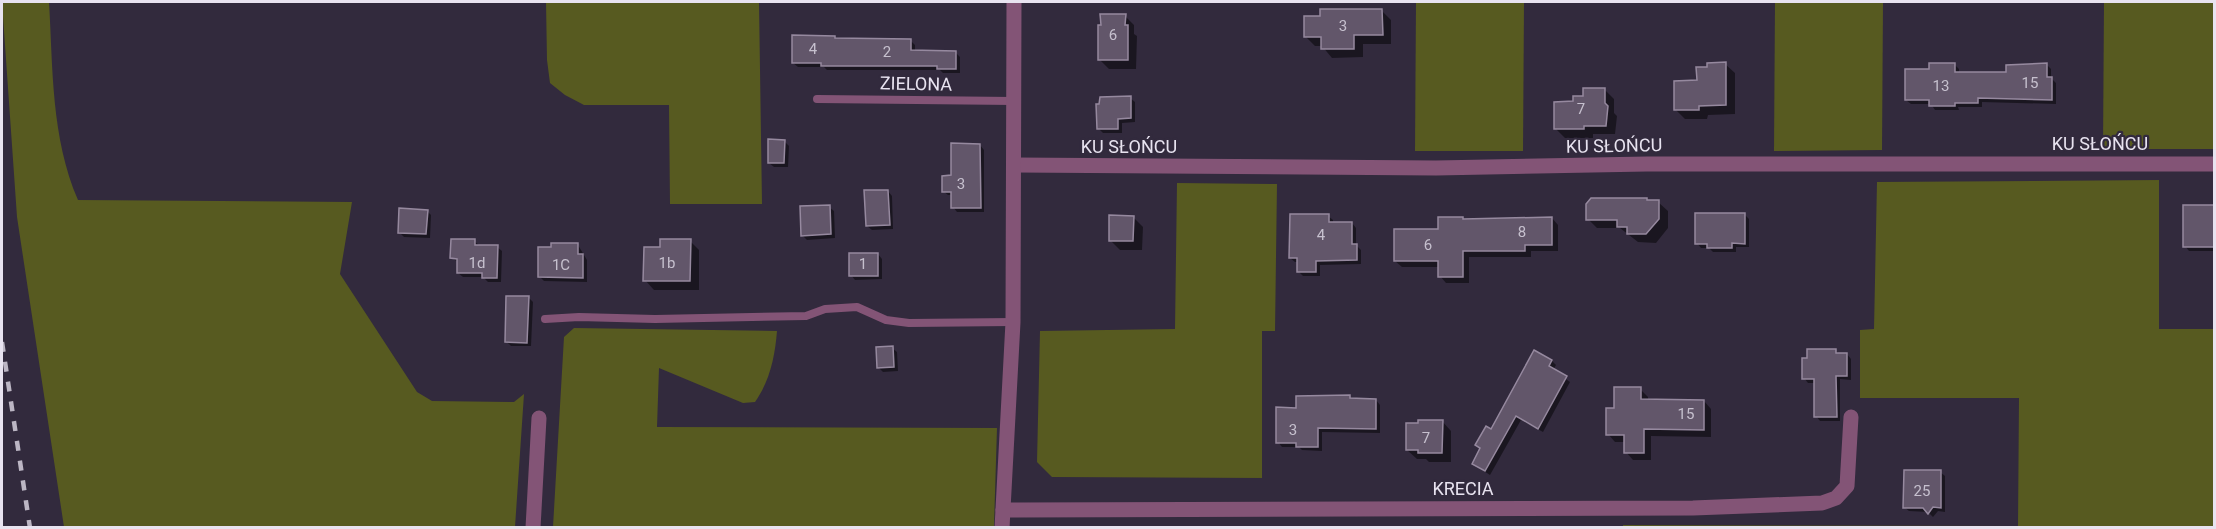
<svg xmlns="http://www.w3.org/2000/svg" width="2216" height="529" font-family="Roboto,sans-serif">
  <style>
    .green { fill: #575a20 }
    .shadow { fill: #0007 }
    .building { fill: #62566a; stroke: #96899f; stroke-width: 1.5 }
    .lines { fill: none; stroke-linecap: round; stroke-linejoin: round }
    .service { stroke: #835476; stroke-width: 8 }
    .minor { stroke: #835476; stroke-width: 15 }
    .rail { stroke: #bcb6c4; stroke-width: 4.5; stroke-dasharray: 10 10; stroke-linecap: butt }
    .labels { text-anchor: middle; stroke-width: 4.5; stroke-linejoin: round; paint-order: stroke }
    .number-label { font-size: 15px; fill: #c6c0ce }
    .street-label { font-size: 18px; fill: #e8e3f0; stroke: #322a3d }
  </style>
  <rect width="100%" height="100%" fill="#322a3d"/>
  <!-- green -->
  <g class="green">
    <path d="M2 2H49C53 69 51 137 78 200L352 202 340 274 417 392 432 401 514 402 524 394 515 527H64L17 217Z"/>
    <polygon points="546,2 759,2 762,204 670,204 669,105 584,105 565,95 550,83 547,60"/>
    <polygon points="1416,2 1524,2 1523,151 1415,151"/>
    <polygon points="1775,2 1883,2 1882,150 1774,151"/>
    <polygon points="2104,2 2214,2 2214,149 2103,149"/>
    <polygon points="2159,180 2159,329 2214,329 2214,527 1623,527 1623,525 2018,526 2019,398 1860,398 1860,330 1874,329 1877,182"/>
    <polygon points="1177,183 1277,184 1275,331 1262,331 1262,478 1052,477 1037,462 1040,331 1175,329"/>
    <path d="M574 328 777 331C775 356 770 381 755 402L743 403 659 368 657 427 997 428 994 526 553 527 564 337Z"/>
  </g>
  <!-- shadow -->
  <g class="shadow">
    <polygon points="1382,11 1391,20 1391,44 1363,44 1363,57 1332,58 1322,46 1315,46 1306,37 1322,17"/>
    <polygon points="1125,16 1134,25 1134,34 1137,36 1136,69 1109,69 1099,59"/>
    <polygon points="837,40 910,40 915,45 915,52 956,53 960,57 960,73 943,73 940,70 827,70 824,67 798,67 793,63"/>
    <polygon points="1725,64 1735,73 1735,114 1708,115 1707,119 1685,119 1676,110"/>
    <polygon points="1954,64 1959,69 1959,73 2008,73 2047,65 2051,69 2051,78 2056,83 2056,104 1982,102 1982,107 1958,107 1959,110 1935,110 1931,104 1911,104 1906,100 1931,70"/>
    <polygon points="1605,90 1614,99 1614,113 1617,116 1615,134 1593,134 1593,138 1565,138 1556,129 1574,103"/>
    <polygon points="1130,98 1135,102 1135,122 1122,123 1122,133 1103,133 1099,129"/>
    <polygon points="784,141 789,146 788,167 774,167 769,163"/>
    <polygon points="980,145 984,150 984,212 957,212 953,207 953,195 948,195 943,191"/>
    <polygon points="888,191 892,196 893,229 872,230 867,226"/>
    <polygon points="1649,202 1658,202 1668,211 1668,228 1656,243 1638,242 1620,228 1597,228 1588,219"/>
    <polygon points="829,207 834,211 835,238 807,240 802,235"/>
    <polygon points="2185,207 2214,207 2214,251 2189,251 2185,246"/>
    <polygon points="427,211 431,215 430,238 404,237 399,232"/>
    <polygon points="1745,215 1749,219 1749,247 1736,247 1736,252 1713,252 1709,248 1701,248 1697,243"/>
    <polygon points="1328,216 1333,220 1333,224 1352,223 1356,228 1356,245 1361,250 1361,264 1320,265 1320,276 1303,276 1299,272 1298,262 1295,262 1290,258"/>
    <polygon points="1133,217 1143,227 1142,250 1120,250 1110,240"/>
    <polygon points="1552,218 1558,225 1558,251 1531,251 1531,257 1469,257 1469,283 1446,283 1440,276 1440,267 1402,267 1395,261 1439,231 1464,220"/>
    <polygon points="474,241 479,245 497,247 502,251 501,282 488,282 483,277 463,277 458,273 458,262 452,258"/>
    <polygon points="690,241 699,250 699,290 654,290 645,280 662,248"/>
    <polygon points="578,245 587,260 587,282 544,281 540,277"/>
    <polygon points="878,254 882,259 882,279 855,280 851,275"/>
    <polygon points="529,298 533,302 531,346 511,346 506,341"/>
    <polygon points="892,348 897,352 898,371 883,372 878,367"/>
    <polygon points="1836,351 1839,354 1847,354 1851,359 1851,380 1840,379 1840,421 1820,421 1816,416 1816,383 1808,383 1804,378"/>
    <polygon points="1535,352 1552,361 1556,365 1553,370 1570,382 1543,432 1521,420 1490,475 1473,464"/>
    <polygon points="1640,389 1648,397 1648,401 1704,401 1711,409 1711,437 1651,436 1651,460 1633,460 1626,452 1625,442 1615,442 1608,434 1615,409"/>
    <polygon points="1349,397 1352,400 1376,400 1380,405 1380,433 1322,432 1322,451 1302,450 1299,447 1282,447 1278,442 1298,409"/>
    <polygon points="1442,421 1451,431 1451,462 1429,462 1426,459 1417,459 1407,450"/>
    <polygon points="1940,472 1945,476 1945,512 1938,511 1933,517 1928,512 1909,511 1904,507"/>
  </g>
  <!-- building -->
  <g class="building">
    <polygon points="1320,9 1382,9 1383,35 1354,35 1354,49 1321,49 1321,37 1304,37 1304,16 1320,16"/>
    <polygon points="1100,14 1126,14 1125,25 1128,25 1128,60 1098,60 1098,25 1101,25"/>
    <polygon points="792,35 835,36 835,38 911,39 911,50 956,51 956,69 937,69 937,66 821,66 821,63 792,63"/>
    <polygon points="1726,62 1726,105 1699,106 1699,110 1674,110 1674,81 1697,80 1696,67 1707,67 1707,63"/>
    <polygon points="1929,63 1955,63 1955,72 2006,72 2006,65 2047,63 2047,77 2052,77 2052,100 1978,98 1978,103 1955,103 1955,106 1929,106 1929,100 1905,100 1905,69 1929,69"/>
    <polygon points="1583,88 1605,88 1605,103 1608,106 1606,126 1584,126 1584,129 1554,129 1554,102 1573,101 1573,96 1583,96"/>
    <polygon points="1131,96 1131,118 1118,119 1118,129 1097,129 1096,104 1099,104 1100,97"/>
    <polygon points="768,139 785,140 784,163 768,163"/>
    <polygon points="951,143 980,144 981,208 951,208 951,192 942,192 942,176 951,175"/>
    <polygon points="864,190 888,190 890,225 866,226"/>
    <polygon points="1591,198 1647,198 1647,200 1659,200 1659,219 1646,234 1627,234 1627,227 1617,227 1617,220 1586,220 1586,204"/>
    <polygon points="830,205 831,234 801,236 800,206"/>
    <rect x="2183" y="205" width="31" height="42"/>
    <polygon points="399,208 428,210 426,234 398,233"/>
    <polygon points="1695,213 1745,213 1745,244 1732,243 1732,248 1707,248 1707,244 1695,244"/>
    <polygon points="1290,214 1329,214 1329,222 1352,222 1352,244 1357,244 1357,260 1316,261 1316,272 1297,272 1297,258 1289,258"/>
    <polygon points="1109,215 1134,216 1133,241 1109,241"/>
    <polygon points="1438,217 1463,217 1463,219 1552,217 1552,245 1525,245 1525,251 1463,251 1463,277 1438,277 1438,261 1394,261 1394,229 1438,229"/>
    <polygon points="451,239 475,239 475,245 498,245 497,278 482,278 482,273 457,273 457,259 450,258"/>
    <polygon points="660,239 691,239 690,281 643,281 644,247 660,247"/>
    <polygon points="551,243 578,243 578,254 583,254 583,278 538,277 538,247 551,247"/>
    <rect x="849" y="253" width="29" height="23"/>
    <polygon points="506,296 529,296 527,343 505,342"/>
    <polygon points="893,346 894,367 877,368 876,347"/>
    <polygon points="1807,349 1836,349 1836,353 1847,353 1847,376 1836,376 1837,417 1814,417 1814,379 1802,379 1802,358 1807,358"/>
    <polygon points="1534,350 1552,360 1549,366 1567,376 1538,429 1516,416 1485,471 1472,464 1480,448 1475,445 1486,426 1491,429"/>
    <polygon points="1614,387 1641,387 1641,399 1704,400 1704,430 1644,429 1644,453 1624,453 1624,435 1606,435 1606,408 1614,408"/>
    <polygon points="1350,395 1350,398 1376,399 1376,429 1318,428 1318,447 1296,447 1296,443 1276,443 1276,407 1296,408 1296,396"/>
    <polygon points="1418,420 1443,420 1442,453 1418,453 1418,450 1406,450 1406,423 1418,423"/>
    <polygon points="1904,470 1941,470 1941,508 1933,507 1928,514 1923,508 1903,508"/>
  </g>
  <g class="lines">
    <!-- service -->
    <g class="service">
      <polyline points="817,99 1014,101"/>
      <polyline points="545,319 579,317 655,319 806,316 825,309 857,307 886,320 909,323 1013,322"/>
    </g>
    <!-- minor -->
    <g class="minor">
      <polyline points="1014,165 1436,168 1647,164 2214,164"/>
      <polyline points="1003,510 1693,508 1822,503 1836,498 1847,486 1851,417"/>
      <polyline points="533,528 539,418"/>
      <polyline points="1002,528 1013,322 1014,2"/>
    </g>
    <!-- rail -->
    <polyline class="rail" points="2,342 30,528"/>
  </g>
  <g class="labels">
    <!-- number labels -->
    <g class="number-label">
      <text x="1343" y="31">3</text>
      <text x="1113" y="40">6</text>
      <text x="813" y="54">4</text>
      <text x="887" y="57">2</text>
      <text x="2030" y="88">15</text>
      <text x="1941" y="91">13</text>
      <text x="1581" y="114">7</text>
      <text x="961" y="189">3</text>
      <text x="1522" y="237">8</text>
      <text x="1321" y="240">4</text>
      <text x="1428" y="250">6</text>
      <text x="477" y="268">1d</text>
      <text x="667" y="268">1b</text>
      <text x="863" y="269">1</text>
      <text x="561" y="270">1C</text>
      <text x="1686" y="419">15</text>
      <text x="1293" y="435">3</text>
      <text x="1426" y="443">7</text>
      <text x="1922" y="496">25</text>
    </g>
    <!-- street labels -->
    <g class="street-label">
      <text transform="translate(916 84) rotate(1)" y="6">ZIELONA</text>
      <text x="2100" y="150">KU SŁOŃCU</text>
      <text transform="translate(1614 146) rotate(-1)" y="6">KU SŁOŃCU</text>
      <text x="1129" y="153">KU SŁOŃCU</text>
      <text x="1463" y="495">KRECIA</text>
    </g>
  </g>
  <!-- border -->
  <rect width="2216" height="529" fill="none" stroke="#e8e3f0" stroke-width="6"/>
</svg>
